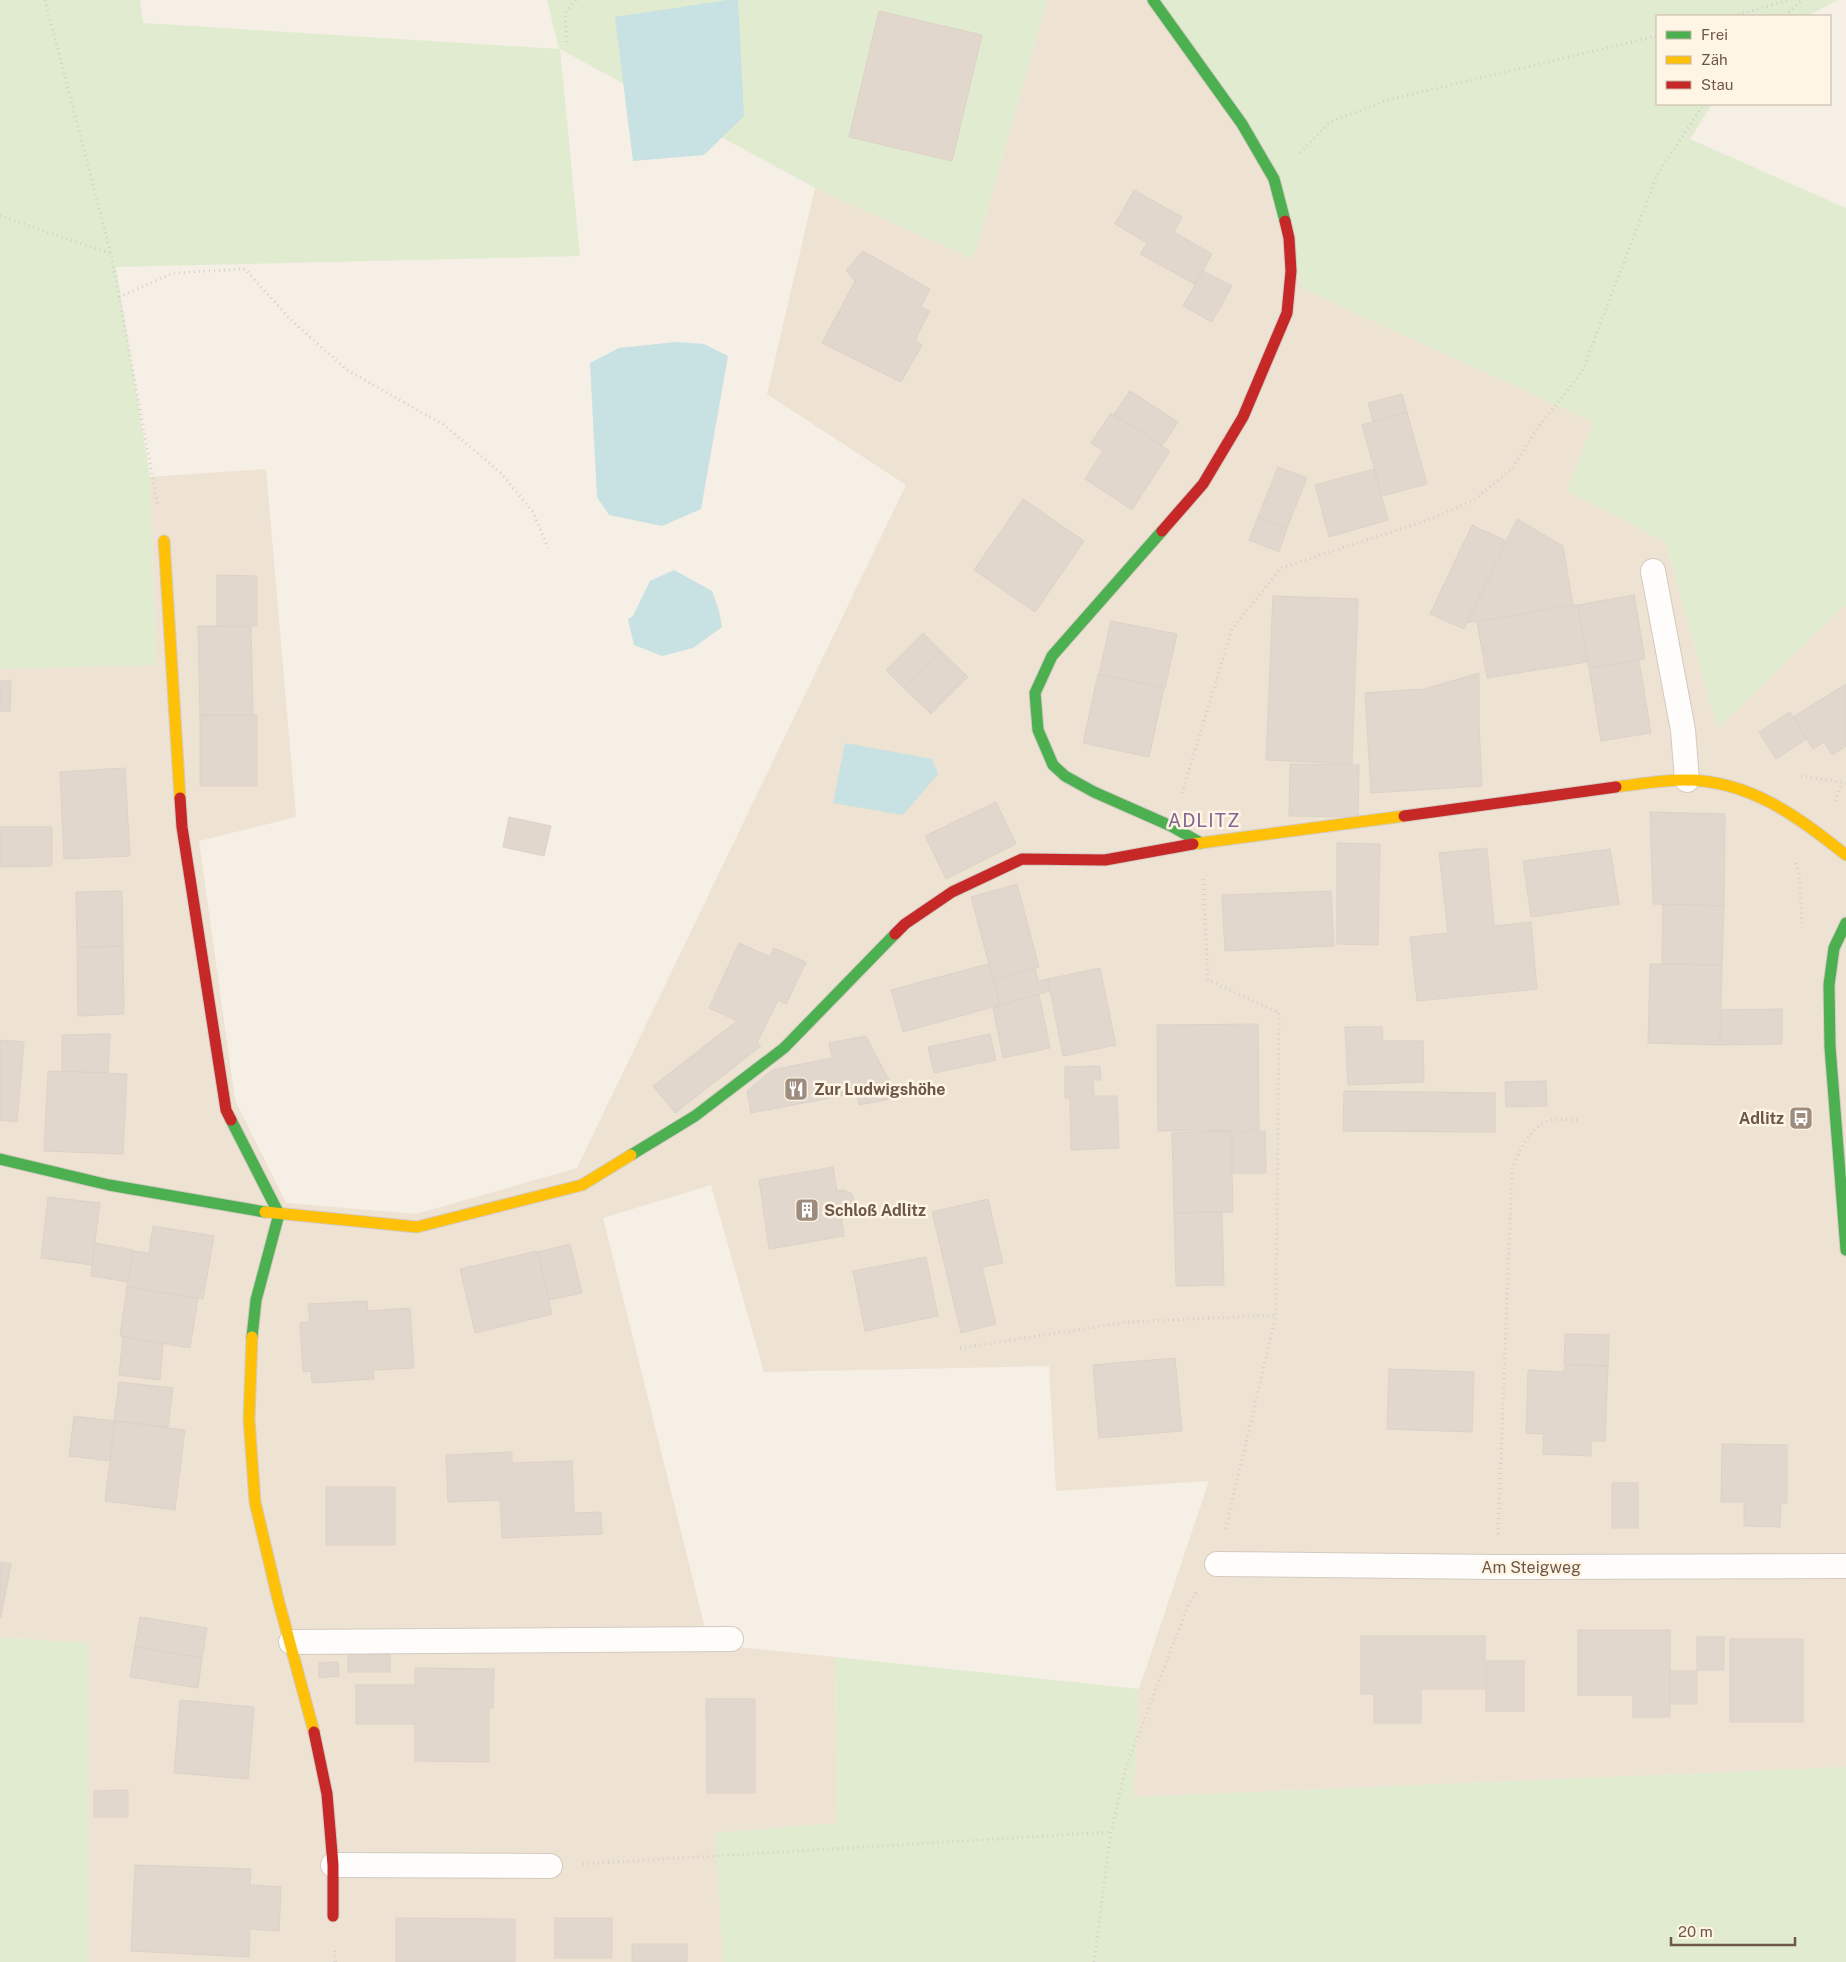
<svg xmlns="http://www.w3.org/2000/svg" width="1846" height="1962" font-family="'Public Sans',sans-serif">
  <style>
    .residential { fill: #eee2d2 }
    .green { fill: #e0ebd0 }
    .water { fill: #c8e1e3 }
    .building { fill: #e1d7cd; stroke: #ddd2c8 }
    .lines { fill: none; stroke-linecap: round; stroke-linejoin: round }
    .lane-casing { stroke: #d3cac1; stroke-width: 26 }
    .fast-casing { stroke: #d4cbc2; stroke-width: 13 }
    .slow-casing { stroke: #d4cbc2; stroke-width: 13 }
    .jam-casing { stroke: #d4cbc2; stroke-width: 13 }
    .path { stroke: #d5cfc8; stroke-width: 3; stroke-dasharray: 1 4; stroke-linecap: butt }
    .lane { stroke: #fefdfb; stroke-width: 24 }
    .fast { stroke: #4caf50; stroke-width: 11 }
    .slow { stroke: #ffc107; stroke-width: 11 }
    .jam { stroke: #c62828; stroke-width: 11 }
    .labels { text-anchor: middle; stroke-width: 5; stroke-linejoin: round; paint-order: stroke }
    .poi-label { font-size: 16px; font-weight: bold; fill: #6f5748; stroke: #fef5e5; text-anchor: start }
    .street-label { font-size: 16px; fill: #6f5748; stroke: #fef5e5 }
    .quarter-label { font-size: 19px; letter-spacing: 1px; fill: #846493; stroke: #fef5e5 }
  </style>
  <rect width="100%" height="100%" fill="#f5efe5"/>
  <!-- residential -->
  <polygon class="residential" points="1047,0 1147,0 1264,159 1303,289 1594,422 1567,490 1666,543 1717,729 1846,604 1846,1767 1134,1797 1139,1689 1209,1481 1056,1491 1049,1366 764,1372 711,1185 603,1218 709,1644 835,1657 837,1823 716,1833 723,1962 89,1962 89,1643 0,1637 0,669 156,664 150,477 266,469 296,817 199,841 235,1100 286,1203 416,1214 577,1168 906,485 767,394 815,188 973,259"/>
  <!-- green -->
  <g class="green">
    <polygon points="0,0 140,0 143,23 559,49 547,0 1047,0 973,259 815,188 560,49 580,256 116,267 150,477 156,665 0,669"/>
    <polygon points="1147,0 1838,0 1807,16 1657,16 1657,104 1712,104 1690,139 1846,208 1846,604 1717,729 1666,543 1567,490 1593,422 1303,289 1264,159"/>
    <polygon points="0,1637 89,1643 89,1962 0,1962"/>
    <polygon points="835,1657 1139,1689 1134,1797 1846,1767 1846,1962 723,1962 715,1833 837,1823"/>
  </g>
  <!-- water -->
  <g class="water">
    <polygon points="728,0 738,0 744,116 704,155 633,161 615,17"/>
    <polygon points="676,342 704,344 728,356 701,509 662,526 609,515 597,497 590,363 619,348"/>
    <polygon points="674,570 712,591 719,611 722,627 693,648 662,656 634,645 628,619 633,616 650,581"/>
    <polygon points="845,743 932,759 938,774 903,815 833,803"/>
  </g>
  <!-- building -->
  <g class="building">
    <polygon points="879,11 982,35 952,161 849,137"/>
    <polygon points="1134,190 1182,217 1174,232 1212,254 1195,284 1140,254 1147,243 1115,224"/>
    <polygon points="863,251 930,289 921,307 930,311 915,340 922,345 901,382 822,343 855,281 846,270"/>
    <polygon points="1203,271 1232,286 1212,322 1183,306"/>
    <polygon points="1130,391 1178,422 1162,446 1114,414"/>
    <polygon points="1402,394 1407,412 1373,421 1368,403"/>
    <polygon points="1407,412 1427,484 1382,496 1362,425"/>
    <polygon points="1111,413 1170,451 1132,510 1085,479 1103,451 1091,443"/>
    <polygon points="1278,467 1307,478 1287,528 1258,517"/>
    <polygon points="1374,469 1388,520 1329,537 1315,485"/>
    <polygon points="1023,499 1084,541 1035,612 974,570"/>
    <polygon points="1258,517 1287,528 1279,552 1249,540"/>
    <polygon points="1517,519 1563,546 1573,605 1467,623"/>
    <polygon points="1472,525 1506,541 1464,629 1430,614"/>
    <polygon points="217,575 257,576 257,626 217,626"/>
    <polygon points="1634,595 1645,659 1589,668 1578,605"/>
    <polygon points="1273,596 1358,599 1352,764 1266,760"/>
    <polygon points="1573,605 1578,605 1587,662 1487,678 1477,622"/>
    <polygon points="1111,621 1177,634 1165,688 1099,674"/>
    <polygon points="198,626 251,627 253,715 200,715"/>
    <polygon points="923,633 941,651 904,688 886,670"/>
    <polygon points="941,651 968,677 931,714 904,688"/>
    <polygon points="1639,660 1651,733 1601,741 1589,668"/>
    <polygon points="1479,673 1479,726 1482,786 1371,793 1365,693 1424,689"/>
    <polygon points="1098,674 1164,688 1149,757 1083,743"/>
    <polygon points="11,680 10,711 0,711 0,681"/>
    <polygon points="1846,684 1846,746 1832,755 1824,742 1813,749 1793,717"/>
    <polygon points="1790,712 1807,739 1776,759 1759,732"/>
    <rect x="200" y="715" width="57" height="71"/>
    <polygon points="1290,764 1359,765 1358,817 1289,816"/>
    <polygon points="125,768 130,856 64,859 60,772"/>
    <polygon points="996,802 1016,844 946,879 925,836"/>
    <polygon points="1650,812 1725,814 1724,906 1653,904"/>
    <polygon points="509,817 551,826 544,856 503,847"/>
    <polygon points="0,827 52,827 52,866 0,867"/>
    <polygon points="1337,843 1380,844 1378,945 1337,944"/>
    <polygon points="1487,848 1494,926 1531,922 1537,989 1417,1001 1410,937 1448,933 1439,853"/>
    <polygon points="1610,849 1619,904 1531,917 1523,861"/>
    <polygon points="1017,884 1039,967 993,979 971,897"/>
    <polygon points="122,891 123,946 77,947 76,892"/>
    <polygon points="1331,891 1334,946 1225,951 1222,895"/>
    <polygon points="1663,904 1724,906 1722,965 1662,964"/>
    <polygon points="739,943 770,957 774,948 806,962 786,1004 778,1000 757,1043 761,1046 675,1113 653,1086 737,1021 709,1008"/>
    <polygon points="123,946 124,1014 78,1016 77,948"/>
    <polygon points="988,964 1000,1005 903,1032 891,990"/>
    <polygon points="1650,964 1722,965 1720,1045 1648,1043"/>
    <polygon points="1035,968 1038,981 1048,979 1050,991 1000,1005 994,979"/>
    <polygon points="1100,968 1116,1045 1063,1056 1048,979"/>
    <polygon points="1039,994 1050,1048 1003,1058 993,1008"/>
    <polygon points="1782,1009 1782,1044 1720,1045 1720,1010"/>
    <polygon points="1258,1024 1259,1130 1158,1131 1157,1025"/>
    <polygon points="1345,1027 1382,1027 1383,1041 1423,1041 1424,1082 1348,1085"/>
    <polygon points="110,1034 108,1073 62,1071 62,1035"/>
    <polygon points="990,1034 996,1060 934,1073 928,1047"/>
    <polygon points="866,1036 891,1084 886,1085 890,1099 859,1105 857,1093 751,1113 747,1091 772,1070 832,1058 829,1043"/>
    <polygon points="0,1040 24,1042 17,1122 0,1120"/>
    <polygon points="1100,1066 1101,1080 1093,1080 1094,1096 1117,1096 1119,1148 1071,1150 1070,1098 1065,1098 1065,1067"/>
    <polygon points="48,1071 127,1074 123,1154 44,1151"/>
    <polygon points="1546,1081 1547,1106 1506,1107 1505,1082"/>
    <polygon points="1344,1091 1495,1093 1495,1132 1343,1131"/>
    <polygon points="1231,1131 1233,1212 1174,1213 1172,1133"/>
    <polygon points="1265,1131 1266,1173 1232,1173 1232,1132"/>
    <polygon points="833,1167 837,1191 844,1190 852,1194 854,1200 854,1207 847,1213 841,1214 844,1236 769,1249 759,1180"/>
    <polygon points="48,1197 100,1203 92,1265 41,1258"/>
    <polygon points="988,1199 1003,1263 982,1267 996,1324 961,1333 932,1212"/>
    <polygon points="1222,1212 1224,1285 1176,1286 1174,1213"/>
    <polygon points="153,1226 214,1236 203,1299 127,1287 133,1251 149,1253"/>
    <polygon points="95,1243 133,1250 128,1282 91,1276"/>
    <polygon points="570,1244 582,1293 549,1300 538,1252"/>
    <polygon points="537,1251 552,1314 475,1333 460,1269"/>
    <polygon points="926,1257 938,1316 865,1331 853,1271"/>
    <polygon points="127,1287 198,1298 190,1348 120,1336"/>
    <polygon points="367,1301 368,1311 410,1308 414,1368 373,1370 374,1379 312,1383 311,1371 303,1372 300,1323 310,1322 308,1304"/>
    <polygon points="1565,1334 1609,1335 1608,1366 1564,1364"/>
    <polygon points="123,1337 163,1344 160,1380 119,1375"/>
    <polygon points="1175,1358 1182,1431 1099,1438 1093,1365"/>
    <polygon points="1565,1365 1608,1366 1605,1441 1591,1441 1591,1456 1543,1454 1544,1434 1526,1433 1528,1370 1564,1372"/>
    <polygon points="1389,1369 1474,1372 1472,1432 1387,1429"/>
    <polygon points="119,1382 173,1388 168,1427 114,1421"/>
    <polygon points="74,1416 114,1421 110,1461 69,1456"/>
    <polygon points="115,1421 185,1430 175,1510 105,1501"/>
    <polygon points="1722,1444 1787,1445 1787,1503 1781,1503 1780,1527 1744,1526 1744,1502 1721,1502"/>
    <polygon points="512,1452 512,1463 572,1461 574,1513 601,1512 602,1534 502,1538 500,1500 448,1502 446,1455"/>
    <rect x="1612" y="1483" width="26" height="45"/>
    <rect x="326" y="1487" width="69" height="58"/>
    <polygon points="0,1562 11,1564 1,1617 0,1617"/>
    <polygon points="140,1617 207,1628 202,1658 135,1647"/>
    <polygon points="1578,1630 1670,1630 1670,1717 1633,1717 1633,1695 1578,1695"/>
    <polygon points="1361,1636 1485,1636 1485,1689 1421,1689 1421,1723 1374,1723 1374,1694 1361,1694"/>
    <rect x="1697" y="1637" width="27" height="33"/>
    <rect x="1730" y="1639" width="73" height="83"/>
    <polygon points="135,1647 202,1658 198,1688 130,1677"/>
    <rect x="348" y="1654" width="42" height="18"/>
    <rect x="1486" y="1661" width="38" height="50"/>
    <polygon points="338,1662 339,1676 319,1678 319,1663"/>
    <polygon points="415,1668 494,1669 493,1708 489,1708 489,1762 415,1761 415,1724 356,1724 356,1685 415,1685"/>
    <rect x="1670" y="1671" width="27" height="33"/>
    <polygon points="706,1699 755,1699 755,1793 707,1793"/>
    <polygon points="180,1700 254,1707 248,1779 174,1773"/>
    <polygon points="128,1790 128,1817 94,1817 94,1791"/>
    <polygon points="135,1865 251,1869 250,1885 281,1887 279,1931 250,1929 249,1957 131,1951"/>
    <polygon points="396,1918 515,1919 515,1962 396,1962"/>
    <rect x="555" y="1918" width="57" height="40"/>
    <rect x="632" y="1944" width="55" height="18"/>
  </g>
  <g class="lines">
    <!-- lane casing -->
    <g class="lane-casing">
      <g id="lane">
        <polyline points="1653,571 1683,730 1687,780"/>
        <polyline points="1217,1564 1496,1567 1846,1566"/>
        <polyline points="291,1642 731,1639"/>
        <polyline points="333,1865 550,1866"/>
      </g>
    </g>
    <!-- fast casing -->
    <g class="fast-casing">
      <g id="fast">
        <polyline points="1153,0 1242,124 1274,179 1285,221"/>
        <polyline points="1162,531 1052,656 1035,693 1038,730 1053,765 1065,776 1094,792 1171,826 1201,843"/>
        <polyline points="1846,923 1834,948 1829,985 1830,1047 1846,1250"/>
        <polyline points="231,1120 279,1214 256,1300 252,1337"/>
        <polyline points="631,1155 695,1116 784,1048 895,934"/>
        <polyline points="0,1159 109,1185 265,1212"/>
      </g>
    </g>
    <!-- slow casing -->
    <g class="slow-casing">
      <g id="slow">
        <polyline points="164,541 180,798"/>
        <path d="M1616 787C1639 784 1662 780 1685 780 1749 780 1799 817 1846 855"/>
        <polyline points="1193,844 1404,816"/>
        <polyline points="265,1212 417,1227 582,1185 631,1155"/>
        <polyline points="252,1337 249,1419 255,1502 278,1599 314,1732"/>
      </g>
    </g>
    <!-- jam casing -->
    <g class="jam-casing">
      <g id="jam">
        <polyline points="1162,531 1203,484 1243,417 1287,313 1291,271 1289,238 1285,221"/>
        <polyline points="180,798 182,827 226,1110 231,1120"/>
        <polyline points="1404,816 1616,787"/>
        <polyline points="895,934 905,924 952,892 1022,859 1105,860 1193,844"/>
        <polyline points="314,1732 327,1794 333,1865 333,1916"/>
      </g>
    </g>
    <!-- path -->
    <g class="path">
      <polyline points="45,0 111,254"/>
      <polyline points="1733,16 1789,0"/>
      <polyline points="1785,16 1802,0"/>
      <polyline points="567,42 565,13 576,0"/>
      <polyline points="1300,153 1330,122 1388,100 1657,36"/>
      <polyline points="0,216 111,254 158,506"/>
      <polyline points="119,297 173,273 245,269 290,319 347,370 444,425 500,472 533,512 548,548"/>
      <polyline points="1801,776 1846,783"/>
      <polyline points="1182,793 1232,629 1281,568 1431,519 1474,500 1512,469 1536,430 1582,372 1657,175 1704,104"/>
      <polyline points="1835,801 1842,783"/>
      <polyline points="1796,863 1800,880 1802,928"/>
      <polyline points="1203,879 1208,980 1279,1013 1276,1315 1225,1531"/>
      <polyline points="960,1348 1128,1322 1276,1315"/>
      <path d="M1498 1534 1512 1170C1518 1153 1529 1127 1549 1121 1559 1118 1571 1120 1581 1120"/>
      <polyline points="583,1864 1111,1832"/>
      <polyline points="335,1951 335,1962"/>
      <polyline points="1094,1962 1111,1832 1126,1767 1189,1603 1198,1590"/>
    </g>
    <!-- lane -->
    <use href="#lane" class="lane"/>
    <!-- fast -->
    <use href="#fast" class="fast"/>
    <!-- slow -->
    <use href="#slow" class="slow"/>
    <!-- jam -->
    <use href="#jam" class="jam"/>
  </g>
  <!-- icons -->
  <defs>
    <g id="restaurant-square" transform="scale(1.25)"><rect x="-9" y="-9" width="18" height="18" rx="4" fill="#9e8c7f" stroke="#fef5e5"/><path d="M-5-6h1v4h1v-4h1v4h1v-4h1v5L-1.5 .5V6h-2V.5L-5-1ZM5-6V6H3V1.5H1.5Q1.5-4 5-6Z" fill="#fff"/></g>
    <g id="bus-square" transform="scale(1.25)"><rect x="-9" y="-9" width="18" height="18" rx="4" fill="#9e8c7f" stroke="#fef5e5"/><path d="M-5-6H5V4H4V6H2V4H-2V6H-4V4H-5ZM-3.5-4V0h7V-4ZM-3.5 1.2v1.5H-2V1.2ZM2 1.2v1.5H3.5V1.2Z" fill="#fff"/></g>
    <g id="building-square" transform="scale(1.25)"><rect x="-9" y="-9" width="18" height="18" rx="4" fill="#9e8c7f" stroke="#fef5e5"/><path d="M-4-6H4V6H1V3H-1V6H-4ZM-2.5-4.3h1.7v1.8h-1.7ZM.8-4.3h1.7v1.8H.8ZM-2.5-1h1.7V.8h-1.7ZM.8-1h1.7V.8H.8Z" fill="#fff"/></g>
  </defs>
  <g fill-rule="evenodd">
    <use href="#restaurant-square" x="796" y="1089"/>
    <use href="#bus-square" x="1801" y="1118"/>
    <use href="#building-square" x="807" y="1210"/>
  </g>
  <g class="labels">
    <!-- poi labels -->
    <g class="poi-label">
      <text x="814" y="1095">Zur Ludwigshöhe</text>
      <text x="1784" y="1124" text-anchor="end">Adlitz</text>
      <text x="824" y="1216">Schloß Adlitz</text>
    </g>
    <!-- street labels -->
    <g class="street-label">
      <text x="1531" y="1573">Am Steigweg</text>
    </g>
    <!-- quarter labels -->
    <g class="quarter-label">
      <text x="1204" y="827">ADLITZ</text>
    </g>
  </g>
  <!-- legend -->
  <rect x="1656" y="15" width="175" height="90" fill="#fef5e5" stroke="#c5b6a6"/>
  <rect x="1666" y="31" width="25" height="8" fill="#4caf50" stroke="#c5b6a6"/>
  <text x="1701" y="40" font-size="15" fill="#6f5748">Frei</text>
  <rect x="1666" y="56" width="25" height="8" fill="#ffc107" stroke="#c5b6a6"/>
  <text x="1701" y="65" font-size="15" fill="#6f5748">Zäh</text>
  <rect x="1666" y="81" width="25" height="8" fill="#c62828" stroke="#c5b6a6"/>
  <text x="1701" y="90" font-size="15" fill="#6f5748">Stau</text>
  <!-- scale -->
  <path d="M1671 1937v8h124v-8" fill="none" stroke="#6f5748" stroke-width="2.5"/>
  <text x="1678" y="1937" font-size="15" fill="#6f5748" stroke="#fef5e5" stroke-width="4" paint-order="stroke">20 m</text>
</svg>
